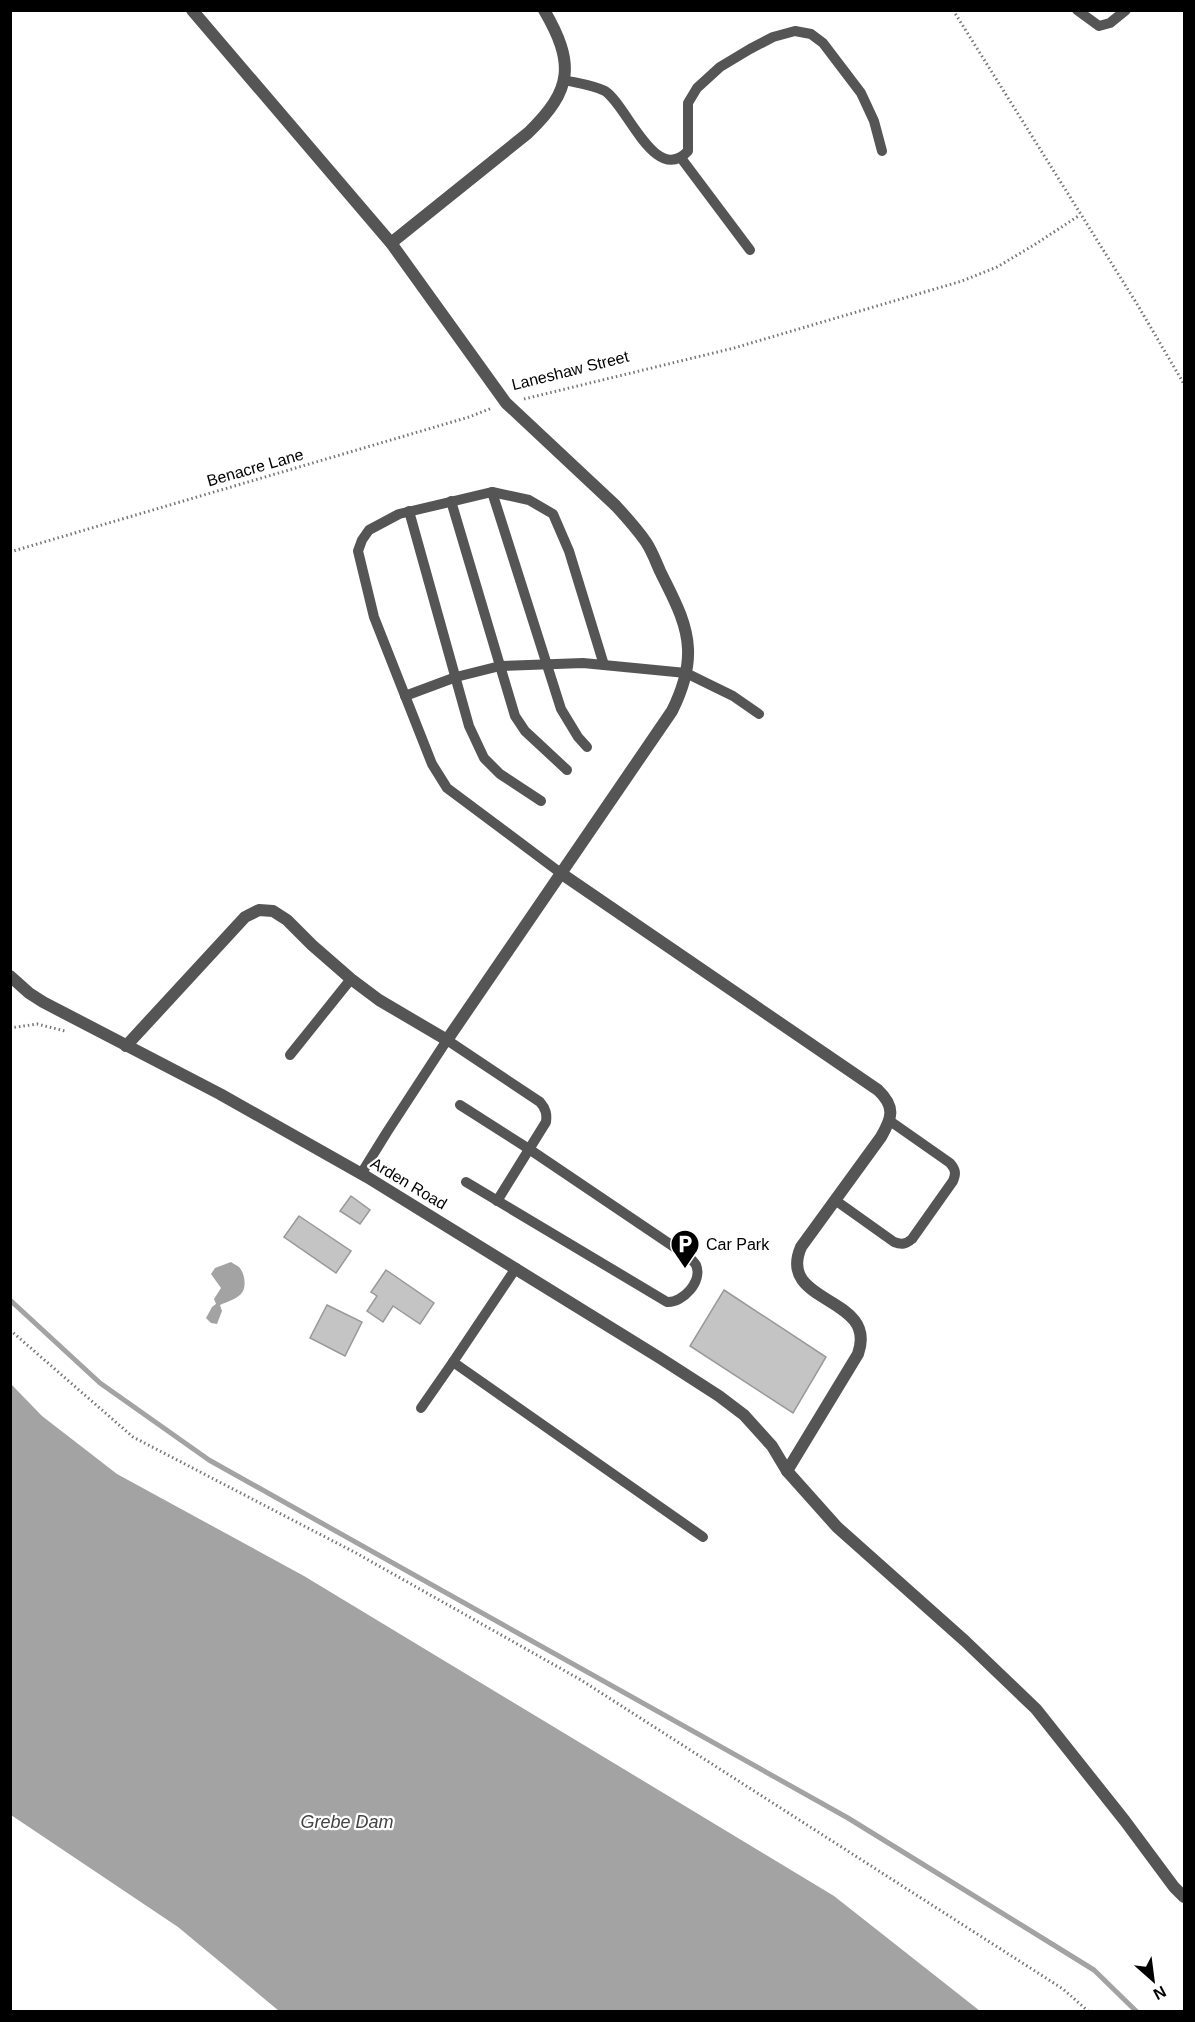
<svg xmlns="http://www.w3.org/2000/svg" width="1195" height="2022" font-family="Helvetica,sans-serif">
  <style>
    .water { fill: #a3a3a3 }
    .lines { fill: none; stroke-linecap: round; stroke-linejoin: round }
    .stream { stroke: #a3a3a3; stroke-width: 5 }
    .building { fill: #c4c4c4; stroke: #999; stroke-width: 1.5 }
    .path { stroke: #777; stroke-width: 3; stroke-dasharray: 1.5 3; stroke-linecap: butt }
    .service { stroke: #555; stroke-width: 10 }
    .minor { stroke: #555; stroke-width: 12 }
    .labels { text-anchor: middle; stroke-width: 4.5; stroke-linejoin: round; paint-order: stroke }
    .street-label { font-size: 16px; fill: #000; stroke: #fff }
    .poi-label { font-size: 16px; fill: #000; stroke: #fff; text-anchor: start }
    .water-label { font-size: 18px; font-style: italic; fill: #444; stroke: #fff }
  </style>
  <rect width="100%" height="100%" fill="#fff"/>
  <!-- water -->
  <g class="water">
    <path d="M231 1262C233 1264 237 1265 239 1267 245 1273 247 1288 241 1294 236 1299 227 1302 220 1305L222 1311 217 1324 211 1323 206 1318 212 1307 216 1304 214 1299 221 1288 211 1274 215 1268Z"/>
    <polygon points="11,1384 42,1416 117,1474 304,1576 834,1896 980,2011 279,2011 178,1927 11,1815"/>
  </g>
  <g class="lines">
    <!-- stream -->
    <polyline class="stream" points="10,1300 100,1383 209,1460 848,1818 1094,1970 1137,2012"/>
  </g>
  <!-- building -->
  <g class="building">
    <polygon points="351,1196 370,1210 360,1224 340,1211"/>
    <polygon points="299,1216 351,1251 336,1273 284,1237"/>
    <polygon points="386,1270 434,1303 420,1324 393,1306 383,1322 367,1311 377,1296 371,1292"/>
    <polygon points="724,1290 826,1357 793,1413 690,1346"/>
    <polygon points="327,1305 362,1322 345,1356 310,1338"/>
  </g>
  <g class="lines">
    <!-- path -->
    <g class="path">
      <polyline points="953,10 1137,304 1184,384"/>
      <polyline points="524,399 734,348 962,281 997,267 1034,245 1080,215"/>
      <polyline points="10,552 469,417 492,408"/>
      <polyline points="10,1028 37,1024 65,1031"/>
      <polyline points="10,1330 133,1437 356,1553 581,1680 1063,1989 1089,2012"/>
    </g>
    <!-- service -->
    <g class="service">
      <polyline points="1077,10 1099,26 1110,23 1126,10"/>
      <path d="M564 80C577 83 593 85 605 91 627 105 655 186 688 151V103L697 88 720 67 750 49 773 37 795 31 811 34 823 43 861 93 874 121 882 151"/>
      <polyline points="681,158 750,250"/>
      <polyline points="492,492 561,709 578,737 587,747"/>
      <polyline points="451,501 515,716 525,731 567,770"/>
      <polyline points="409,511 469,726 484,758 500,774 541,801"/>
      <polyline points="405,696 456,677 500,666 583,663 686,673 733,696 759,714"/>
      <polyline points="562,874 447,788 432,764 374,617 358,551 362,540 369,530 399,514 492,492 529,500 553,514 569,551 604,665"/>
      <polyline points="290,1055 351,979"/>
      <path d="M460 1105 529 1149 689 1257C690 1258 695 1263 696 1265 703 1281 683 1303 667 1302L466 1182"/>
      <path d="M361 1174 387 1132 447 1040 540 1102C546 1109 547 1114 546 1122L497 1201"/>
      <path d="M835 1200 894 1242C902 1245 906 1244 912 1239L953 1181C956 1174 956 1170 950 1163L890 1121"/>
      <polyline points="516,1268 453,1362 703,1537"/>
      <polyline points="421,1408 453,1362"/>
    </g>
    <!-- minor -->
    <g class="minor">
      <path d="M391 243 528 133C573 90 575 63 544 10"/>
      <path d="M562 874 878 1090C896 1107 892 1118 881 1137L801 1247C776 1305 879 1295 858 1354L787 1471"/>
      <polyline points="10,976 29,993 43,1002 220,1094 367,1177 660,1358 719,1396 744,1415 772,1446 787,1471 837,1527 965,1641 1036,1709 1125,1821 1174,1887 1184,1897"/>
      <path d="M126 1046 245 917 259 910 273 911 287 920 312 945 351 979 379 1000 447 1040 672 711C682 691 689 671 688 649 687 621 672 596 660 571 656 562 652 551 646 542 637 529 627 518 616 506L506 403 391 243 192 10"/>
    </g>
  </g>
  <!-- icons -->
  <defs>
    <g id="parking-pin" transform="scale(1.5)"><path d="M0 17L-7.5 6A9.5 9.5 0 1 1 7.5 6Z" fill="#000" stroke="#fff"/><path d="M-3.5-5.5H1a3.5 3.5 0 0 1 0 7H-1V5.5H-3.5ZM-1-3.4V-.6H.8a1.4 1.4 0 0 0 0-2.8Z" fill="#fff"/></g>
  </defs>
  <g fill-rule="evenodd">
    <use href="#parking-pin" x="685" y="1244"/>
  </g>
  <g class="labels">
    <!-- street labels -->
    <g class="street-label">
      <text transform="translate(570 370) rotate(-14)" y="6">Laneshaw Street</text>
      <text transform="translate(255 467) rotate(-16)" y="6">Benacre Lane</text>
      <text transform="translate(409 1183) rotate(31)" y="6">Arden Road</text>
    </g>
    <!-- poi labels -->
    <g class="poi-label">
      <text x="706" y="1250">Car Park</text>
    </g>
    <!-- water labels -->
    <g class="water-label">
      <text x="347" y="1828">Grebe Dam</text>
    </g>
  </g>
  <!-- border -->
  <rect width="1195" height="2022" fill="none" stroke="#000000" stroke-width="24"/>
  <!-- north arrow -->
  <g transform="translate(1153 1980) rotate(152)" stroke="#ffffff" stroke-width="4.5" paint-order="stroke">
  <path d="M0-4.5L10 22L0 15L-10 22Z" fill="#000000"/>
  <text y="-9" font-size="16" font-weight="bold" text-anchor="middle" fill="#000000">N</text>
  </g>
</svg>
